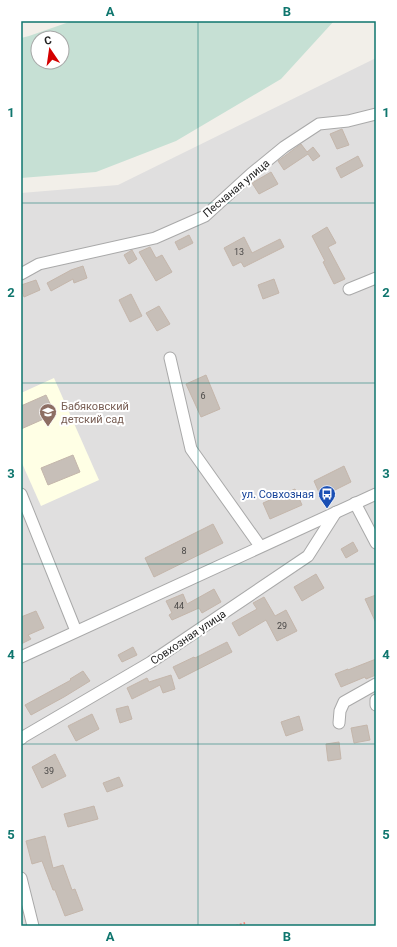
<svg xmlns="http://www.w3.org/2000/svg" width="397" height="947" font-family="Roboto,sans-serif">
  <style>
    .residential { fill: #e0dfdf }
    .education { fill: #ffffe5 }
    .wetland { fill: #c6e0d4; fill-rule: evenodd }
    .building { fill: #c7bfb8; stroke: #c4b6ab }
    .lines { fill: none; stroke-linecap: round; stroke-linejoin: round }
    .minor-casing { stroke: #a9a9a9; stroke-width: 13 }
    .path { stroke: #fa8072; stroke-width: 2; stroke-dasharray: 2 2; stroke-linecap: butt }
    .minor { stroke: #fff; stroke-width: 11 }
    .grid { fill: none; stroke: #0f766e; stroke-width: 1; stroke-opacity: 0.55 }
    .labels { text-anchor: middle; stroke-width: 4; stroke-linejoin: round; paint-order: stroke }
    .number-label { font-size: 9px; fill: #4b4948 }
    .street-label { font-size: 11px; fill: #222; stroke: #fff }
    .education-label { font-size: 11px; fill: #785e54; stroke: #fff; text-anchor: start }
    .transit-label { font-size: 11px; fill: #164399; stroke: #fff; text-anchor: end }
    .neatline { fill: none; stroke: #0f766e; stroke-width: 1.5 }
    .grid-label { font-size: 13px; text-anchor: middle; font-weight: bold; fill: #0f766e }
  </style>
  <rect width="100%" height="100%" fill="#f2efe9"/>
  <!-- residential -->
  <polygon class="residential" points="376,58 376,926 21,926 21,193 118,185"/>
  <!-- education -->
  <polygon class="education" points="54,378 99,480 41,506 21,461 21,393"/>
  <!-- wetland -->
  <path class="wetland" d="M72 21H334L281 79 176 141 96 172 21 178V38L29 36ZM38 38H62V62H38Z"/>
  <!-- building -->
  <g class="building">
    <polygon points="342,129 349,145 337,149 330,134"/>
    <polygon points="301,144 307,152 313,147 320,156 313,161 308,154 284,170 278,161"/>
    <polygon points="358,156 363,166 341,178 336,168"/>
    <polygon points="271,172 278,184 259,194 252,183"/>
    <polygon points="327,227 336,243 328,247 345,279 334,284 323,262 325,261 312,236"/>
    <polygon points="189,235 193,243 179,250 175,242"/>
    <polygon points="244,237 252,253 280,239 284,247 244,267 241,262 233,266 224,248"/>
    <polygon points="150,247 156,258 162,255 172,272 156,281 139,252"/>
    <polygon points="132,250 137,259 129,264 124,255"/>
    <polygon points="83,266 87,278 74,283 73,279 51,291 47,283 71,270"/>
    <polygon points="274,279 279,293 263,299 258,285"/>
    <polygon points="36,280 40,290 24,297 21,289 21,285"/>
    <polygon points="131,294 142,316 130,322 119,300"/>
    <polygon points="159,306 170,324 157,331 146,313"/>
    <polygon points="206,375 220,409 201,417 186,384"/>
    <polygon points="46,395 55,414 21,429 21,406"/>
    <polygon points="73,455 80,472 48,485 41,468"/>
    <polygon points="344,466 351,482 321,497 314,481"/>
    <polygon points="295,489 302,505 270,519 263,503"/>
    <polygon points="213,524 223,543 154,577 145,558"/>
    <polygon points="353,542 358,551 346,558 341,549"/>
    <polygon points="316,574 324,588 302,601 294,587"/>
    <polygon points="214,589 221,602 202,613 199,608 172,620 169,615 172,613 166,601 183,594 187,604"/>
    <polygon points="376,595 376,623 365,599"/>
    <polygon points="264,597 275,616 286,610 297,631 277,641 266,620 239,636 232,623 257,609 253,603"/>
    <polygon points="36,611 44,628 28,635 31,639 21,644 21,617"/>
    <polygon points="227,642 232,652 179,679 173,667 194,657 195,658"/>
    <polygon points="133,647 137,655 122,662 118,655"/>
    <polygon points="376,659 376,675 366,679 365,677 341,687 335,674 348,669 348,670"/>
    <polygon points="83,671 90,681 64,697 31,715 25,705 71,680 70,679"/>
    <polygon points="171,675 175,689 163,693 160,685 132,699 127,688 147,678 149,682"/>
    <polygon points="128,706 132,719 120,723 116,709"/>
    <polygon points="92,714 99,729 76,741 68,726"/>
    <polygon points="299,716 303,730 286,736 281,722"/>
    <polygon points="367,725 370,740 354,743 351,728"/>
    <polygon points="339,742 341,759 328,761 326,744"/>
    <polygon points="55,754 66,776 42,788 32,767"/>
    <polygon points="119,777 123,786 107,792 103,783"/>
    <polygon points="94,806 98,819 68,827 64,814"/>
    <polygon points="45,836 53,868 63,865 72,890 75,889 83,910 65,916 55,890 53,890 42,861 32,864 26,841"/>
  </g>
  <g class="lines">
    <!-- minor casing -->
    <g class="minor-casing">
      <g id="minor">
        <polyline points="21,274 39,264 155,238 205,216 251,174 284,147 319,124 348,121 376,114"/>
        <polyline points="349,289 376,278"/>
        <polyline points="170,358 191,449 260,546"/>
        <polyline points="21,494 76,631"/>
        <polyline points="355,503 376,543"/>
        <polyline points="21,657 376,494"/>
        <polyline points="376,700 376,705"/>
        <polyline points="339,723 340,711 344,702 376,684"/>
        <polyline points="21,739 23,737 151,662 308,556 336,512"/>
        <polyline points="21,878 33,926"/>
      </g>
    </g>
    <!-- path -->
    <polyline class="path" points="236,926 245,923"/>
    <!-- minor -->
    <use href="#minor" class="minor"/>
  </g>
  <!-- grid -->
  <path class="grid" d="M198 21V926M21 203H376M21 383H376M21 564H376M21 744H376"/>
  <!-- icons -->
  <defs>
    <g id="school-pin" transform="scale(0.9)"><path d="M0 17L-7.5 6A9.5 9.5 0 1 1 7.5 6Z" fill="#8d6e63" stroke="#fff"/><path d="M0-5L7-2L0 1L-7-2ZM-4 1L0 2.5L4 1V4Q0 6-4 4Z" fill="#fff"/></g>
    <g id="bus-pin" transform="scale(0.9)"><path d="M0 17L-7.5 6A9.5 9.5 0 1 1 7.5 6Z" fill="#1a4fb4" stroke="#fff"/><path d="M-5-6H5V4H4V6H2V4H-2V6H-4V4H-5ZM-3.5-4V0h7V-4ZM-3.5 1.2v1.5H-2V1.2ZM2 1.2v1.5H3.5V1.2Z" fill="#fff"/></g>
  </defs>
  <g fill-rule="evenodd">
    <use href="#school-pin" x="48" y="412"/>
    <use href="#bus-pin" x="327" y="494"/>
  </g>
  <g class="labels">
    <!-- number labels -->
    <g class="number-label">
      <text x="239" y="255">13</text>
      <text x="203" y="399">6</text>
      <text x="184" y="554">8</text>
      <text x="179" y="609">44</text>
      <text x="282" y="629">29</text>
      <text x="49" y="774">39</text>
    </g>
    <!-- street labels -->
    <g class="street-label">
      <text transform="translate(236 188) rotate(-40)" y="4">Песчаная улица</text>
      <text transform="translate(188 637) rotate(-34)" y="4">Совхозная улица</text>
    </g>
    <!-- education labels -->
    <g class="education-label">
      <text x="61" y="410">Бабяковский<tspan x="61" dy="13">детский сад</tspan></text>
    </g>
    <!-- transit labels -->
    <g class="transit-label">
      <text x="314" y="498">ул. Совхозная</text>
    </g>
  </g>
  <!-- border -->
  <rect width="397" height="947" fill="none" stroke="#ffffff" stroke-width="44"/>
  <!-- north arrow -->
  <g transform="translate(50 50) rotate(347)"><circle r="19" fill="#ffffff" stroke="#a7a7a7"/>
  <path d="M0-3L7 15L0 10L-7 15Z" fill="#d40000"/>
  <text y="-6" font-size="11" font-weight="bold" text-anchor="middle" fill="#222222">С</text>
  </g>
  <rect x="22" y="22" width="353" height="903" class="neatline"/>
  <g class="grid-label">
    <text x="110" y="16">A</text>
    <text x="287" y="16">B</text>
    <text x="11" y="117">1</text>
    <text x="386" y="117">1</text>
    <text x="11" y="297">2</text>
    <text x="386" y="297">2</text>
    <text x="11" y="478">3</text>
    <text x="386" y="478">3</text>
    <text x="11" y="659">4</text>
    <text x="386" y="659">4</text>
    <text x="11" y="839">5</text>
    <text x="386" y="839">5</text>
    <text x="110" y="941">A</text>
    <text x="287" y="941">B</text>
  </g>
</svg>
